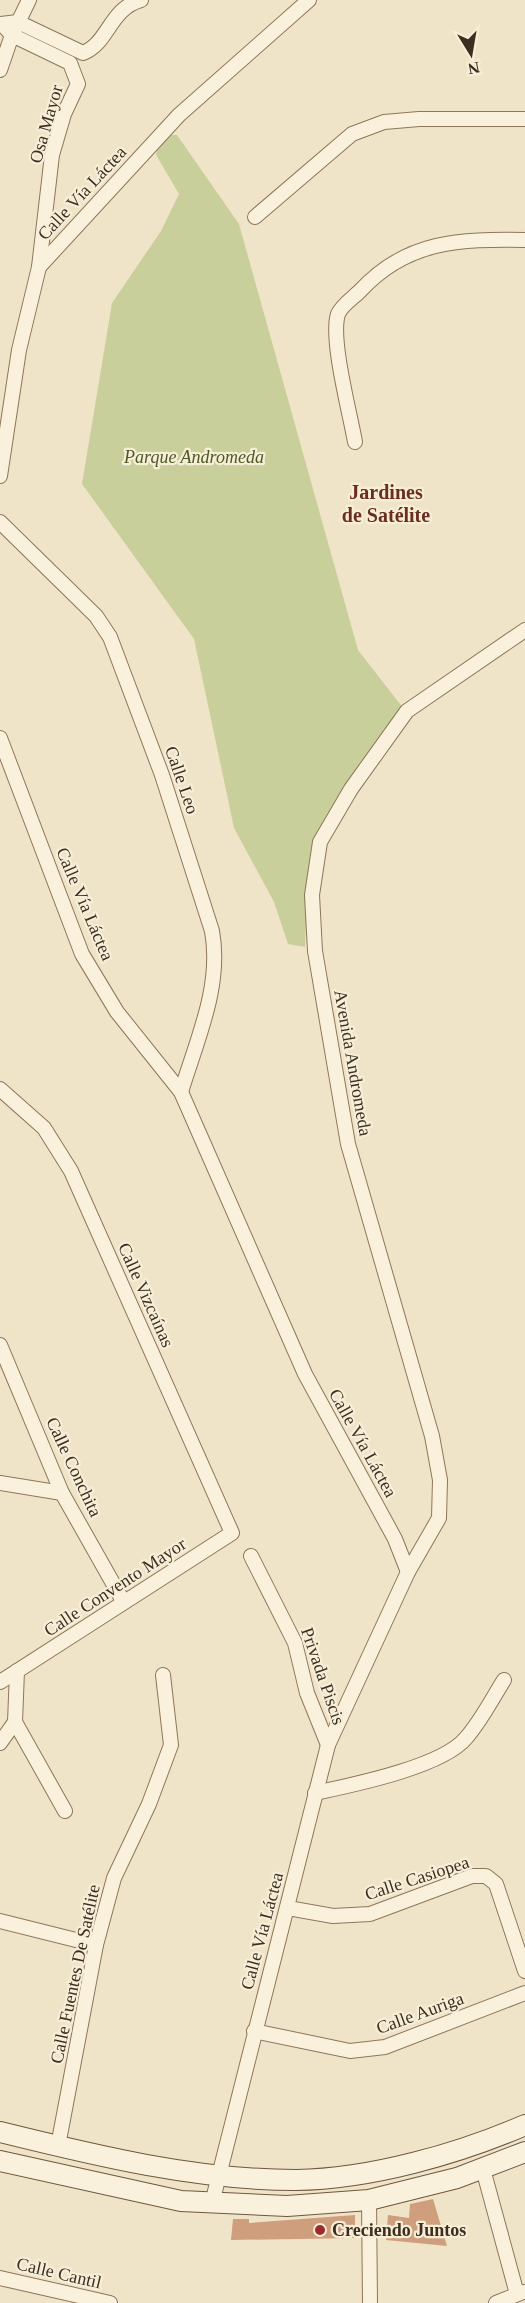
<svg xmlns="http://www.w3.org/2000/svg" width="525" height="2303" font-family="'Times New Roman',serif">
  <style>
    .green { fill: #c9cf9b }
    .building { fill: #cf9f7d }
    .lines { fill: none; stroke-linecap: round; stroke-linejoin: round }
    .minor-casing { stroke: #8d765c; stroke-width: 16 }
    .secondary-casing { stroke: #6f573f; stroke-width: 22 }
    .minor { stroke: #faf1dc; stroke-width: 14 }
    .secondary { stroke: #faf1dc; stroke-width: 20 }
    .poi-dot { fill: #9e2a2b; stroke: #f7eed8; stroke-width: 2 }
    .labels { text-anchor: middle; stroke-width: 4.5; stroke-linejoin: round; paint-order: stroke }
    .street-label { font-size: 18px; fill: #3d2e20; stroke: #f7eed8 }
    .park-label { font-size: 18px; font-style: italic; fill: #4d5a26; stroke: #f7eed8 }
    .poi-label { font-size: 18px; font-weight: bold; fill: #3d2e20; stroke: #f7eed8; text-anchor: start }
    .neighbourhood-label { font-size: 20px; font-weight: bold; fill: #6b2e1e; stroke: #f7eed8 }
  </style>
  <rect width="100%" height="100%" fill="#f0e4c8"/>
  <!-- green -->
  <polygon class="green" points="160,135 177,135 239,224 358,650 404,709 316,837 307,885 305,947 288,944 274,902 234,828 194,639 82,484 112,303 161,231 179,194 156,155"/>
  <!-- building -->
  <g class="building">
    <polygon points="433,2199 447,2246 386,2240 388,2215 409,2218 410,2204"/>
    <polygon points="355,2215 355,2238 231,2240 233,2219 249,2219 249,2223"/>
  </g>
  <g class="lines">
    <!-- minor casing -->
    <g class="minor-casing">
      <g id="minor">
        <path d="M0 24 18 22 83 53C109 43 109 9 141 0"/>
        <polyline points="0,70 12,35 29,0"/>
        <polyline points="255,217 352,134 384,122 419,119 525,119"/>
        <polyline points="39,267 179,115 309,0"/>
        <path d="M355 442C350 413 330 339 338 314 341 306 354 297 360 291 407 240 460 239 525 240"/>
        <polyline points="0,476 19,350 39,267 52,155 64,114 78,84 70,63 12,35 2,24"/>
        <path d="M0 522 96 616 110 637 162 775 212 931C222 986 197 1039 181 1092"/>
        <polyline points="0,738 82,954 117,1012 181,1092 305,1374 395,1539 408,1572"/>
        <polyline points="0,1089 44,1128 71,1171 232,1533 0,1682"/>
        <polyline points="0,1345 62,1493 123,1601"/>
        <polyline points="0,1483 62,1493"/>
        <polyline points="251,1556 295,1643 307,1693 328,1745"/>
        <polyline points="15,1722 65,1811"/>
        <polyline points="0,1743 15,1722 17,1671"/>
        <path d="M315 1793C352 1785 442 1767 466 1738 481 1721 492 1699 504 1680"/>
        <polyline points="288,1908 333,1916 370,1914 472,1876 486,1876 496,1884 525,1971"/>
        <polyline points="0,1921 96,1945"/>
        <polyline points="254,2031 350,2051 385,2047 525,1993"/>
        <polyline points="58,2146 96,1945 114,1878 149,1804 171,1745 163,1675"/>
        <polyline points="483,2169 517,2294"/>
        <polyline points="369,2200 370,2303"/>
        <polyline points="212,2203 328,1745 408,1572 439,1518 440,1480 432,1436 348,1144 315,951 312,895 320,842 351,789 407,711 525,630"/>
        <polyline points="0,2278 110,2303"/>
        <polyline points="496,2303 523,2292"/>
      </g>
    </g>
    <!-- secondary casing -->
    <g class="secondary-casing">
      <g id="secondary">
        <path d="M0 2132C97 2156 196 2180 296 2180 370 2179 458 2154 525 2125"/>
        <polyline points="0,2161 181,2201 287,2206 369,2200 457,2178 525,2152"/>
      </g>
    </g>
    <!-- minor -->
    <use href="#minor" class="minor"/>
    <!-- secondary -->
    <use href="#secondary" class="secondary"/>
  </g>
  <!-- markers -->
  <circle class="poi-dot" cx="320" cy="2230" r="6"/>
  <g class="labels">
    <!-- street labels -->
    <g class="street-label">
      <text transform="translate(46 124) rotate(-74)" y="6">Osa Mayor</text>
      <text transform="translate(82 193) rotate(-47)" y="6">Calle Vía Láctea</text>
      <text transform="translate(182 780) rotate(71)" y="6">Calle Leo</text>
      <text transform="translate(85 904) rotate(67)" y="6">Calle Vía Láctea</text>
      <text transform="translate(353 1063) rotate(80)" y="6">Avenida Andromeda</text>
      <text transform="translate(146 1295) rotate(66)" y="6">Calle Vizcaínas</text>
      <text transform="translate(363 1443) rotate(61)" y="6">Calle Vía Láctea</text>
      <text transform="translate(74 1467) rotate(65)" y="6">Calle Conchita</text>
      <text transform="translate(115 1587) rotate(-33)" y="6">Calle Convento Mayor</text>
      <text transform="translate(323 1676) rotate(71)" y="6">Privada Piscis</text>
      <text transform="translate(417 1878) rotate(-18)" y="6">Calle Casiopea</text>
      <text transform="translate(262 1931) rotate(-75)" y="6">Calle Vía Láctea</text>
      <text transform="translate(75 1974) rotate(-78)" y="6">Calle Fuentes De Satélite</text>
      <text transform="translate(420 2013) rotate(-20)" y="6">Calle Auriga</text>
      <text transform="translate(59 2273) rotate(13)" y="6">Calle Cantil</text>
    </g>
    <!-- park labels -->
    <g class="park-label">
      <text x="194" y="463">Parque Andromeda</text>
    </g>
    <!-- poi labels -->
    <g class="poi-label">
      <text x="332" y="2236">Creciendo Juntos</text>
    </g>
    <!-- neighbourhood labels -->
    <g class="neighbourhood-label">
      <text x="386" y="499">Jardines<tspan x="386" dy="23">de Satélite</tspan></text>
    </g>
  </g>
  <!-- north arrow -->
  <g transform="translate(471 54) rotate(169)" stroke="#f7eed8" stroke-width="4.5" paint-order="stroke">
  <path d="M0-4.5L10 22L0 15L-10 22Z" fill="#3d2e20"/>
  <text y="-9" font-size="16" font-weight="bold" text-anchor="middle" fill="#3d2e20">N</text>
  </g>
</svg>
